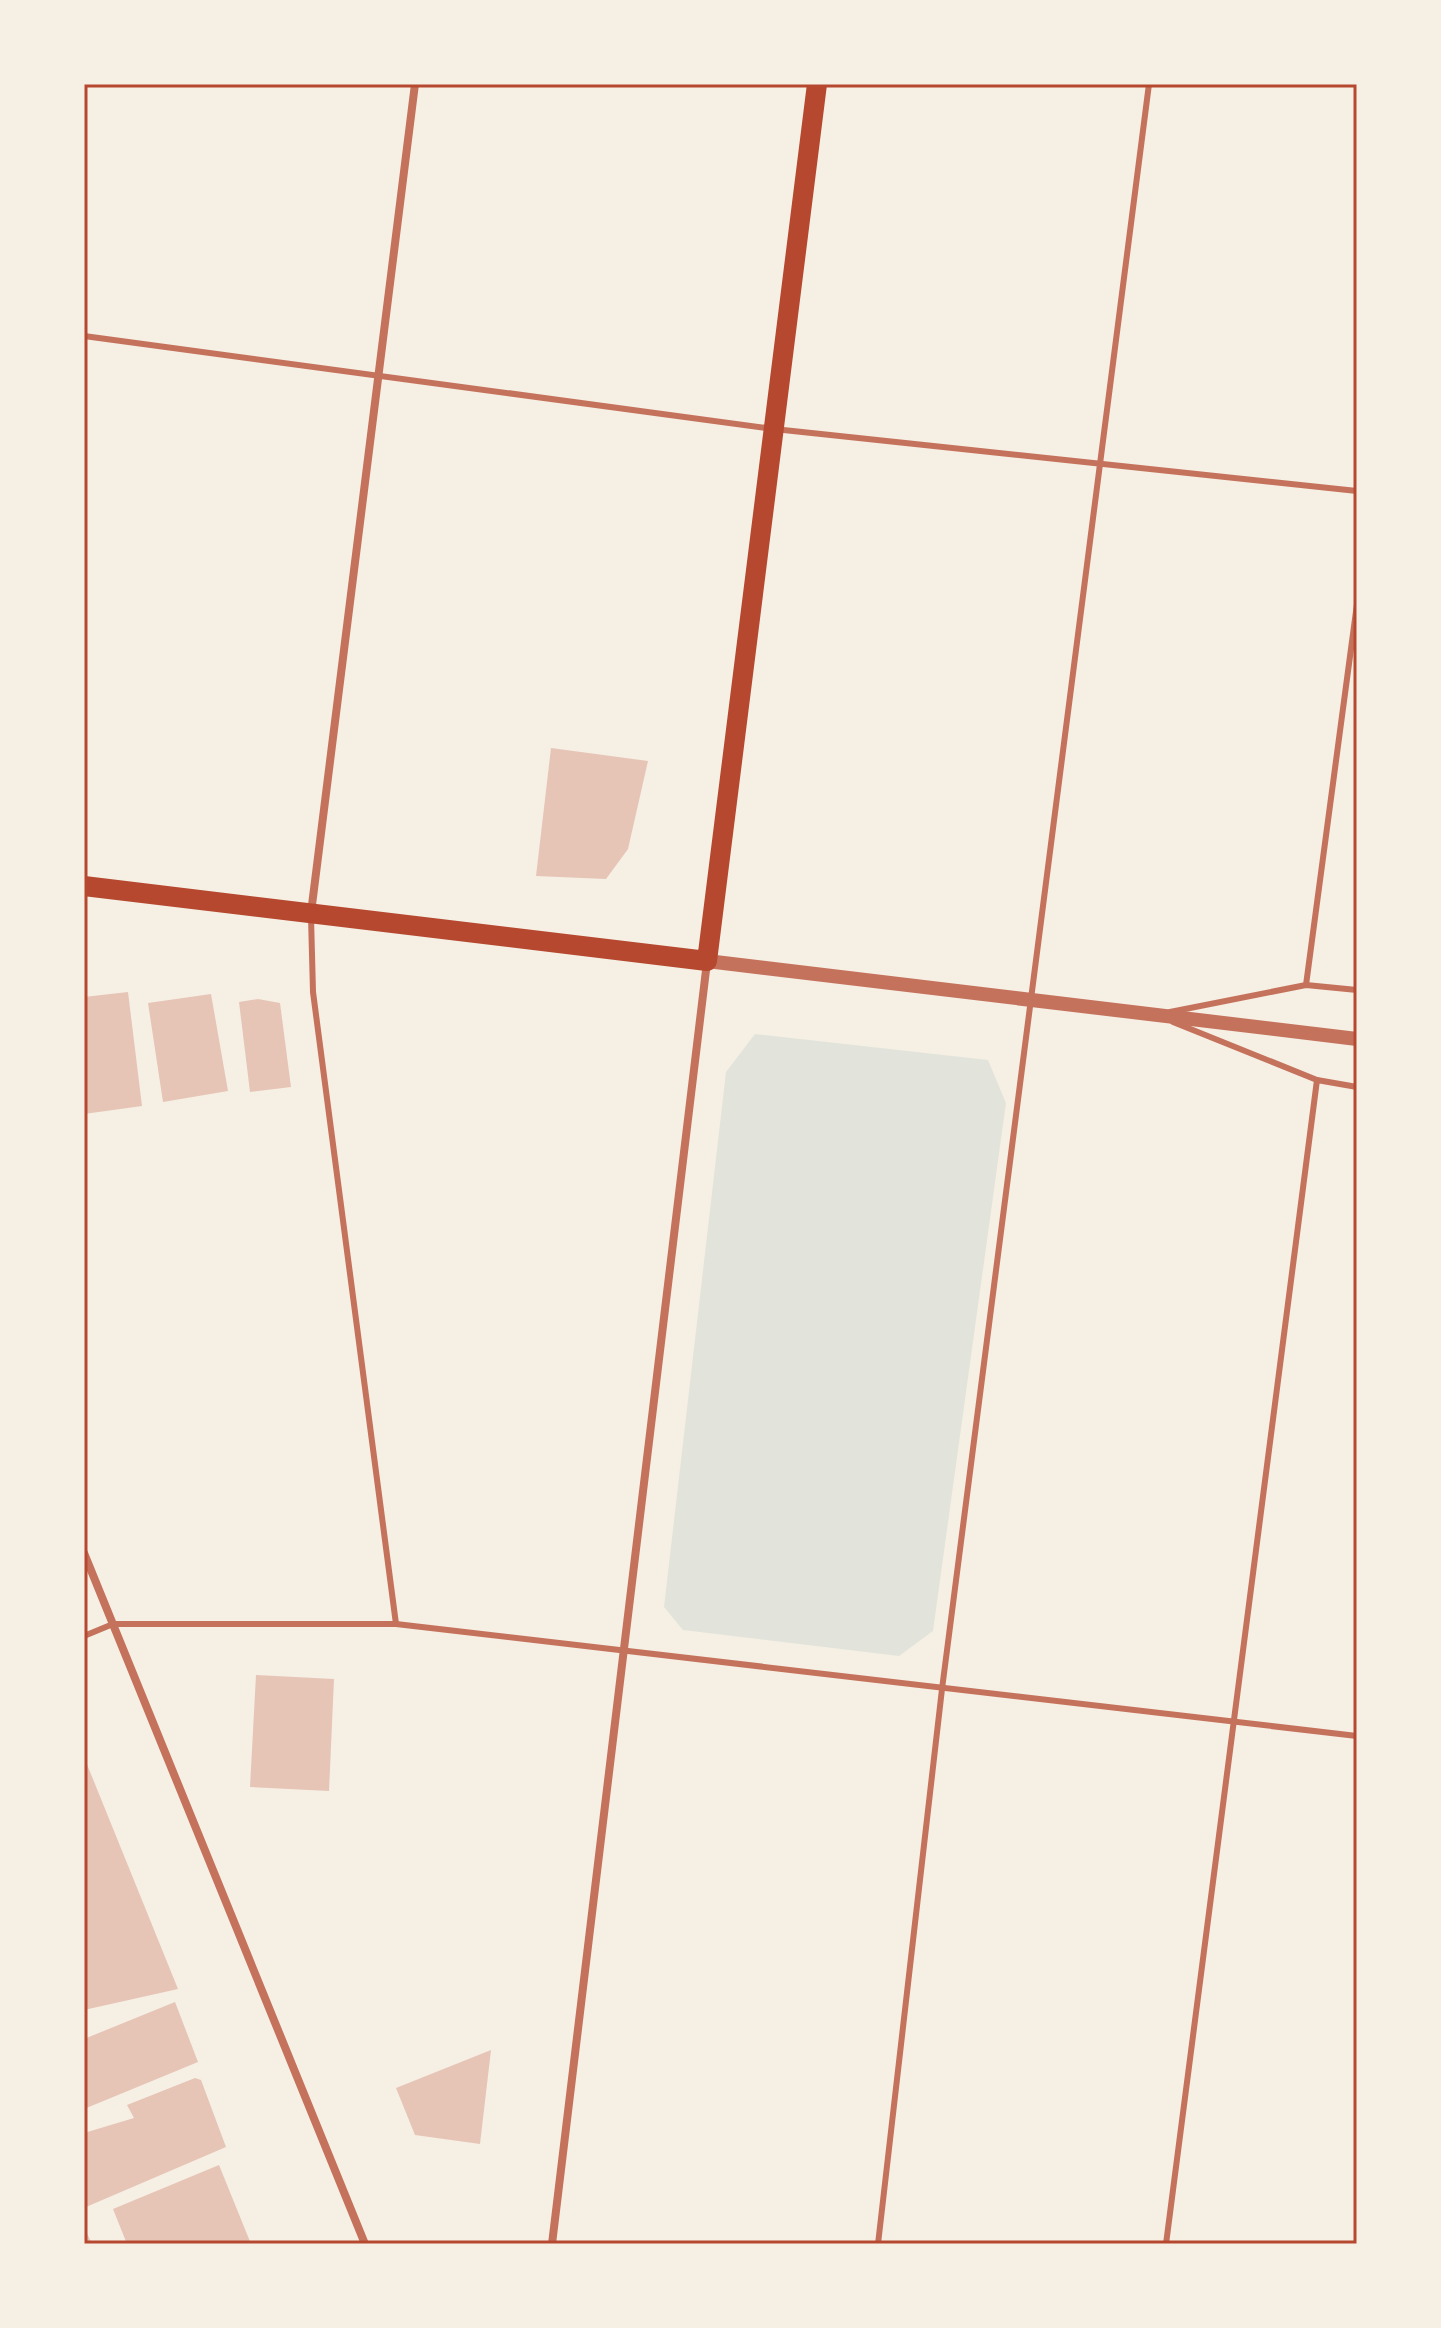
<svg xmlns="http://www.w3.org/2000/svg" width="1441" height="2328" font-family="'Sofia Sans Condensed',sans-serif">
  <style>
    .green { fill: #e2e4dc }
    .building { fill: #e6c5b7 }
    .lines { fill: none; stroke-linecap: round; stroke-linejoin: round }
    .service { stroke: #c5725c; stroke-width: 6 }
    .minor { stroke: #c5725c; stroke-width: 8 }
    .tertiary { stroke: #c5725c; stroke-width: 14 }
    .primary { stroke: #b5482f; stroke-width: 20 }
    .neatline { fill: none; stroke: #b5482f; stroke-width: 3 }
  </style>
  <rect width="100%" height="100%" fill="#f6efe4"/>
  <!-- green -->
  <polygon class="green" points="755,1034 988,1060 1006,1103 933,1631 899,1656 683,1630 664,1607 726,1072"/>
  <!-- building -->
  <g class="building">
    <polygon points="551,748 648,761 628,849 606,879 536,876"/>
    <polygon points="128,992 142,1106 84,1114 84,997"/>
    <polygon points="211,994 228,1091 163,1102 148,1003"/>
    <polygon points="258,999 280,1003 291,1087 250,1092 239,1002"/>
    <polygon points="256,1675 334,1679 329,1791 250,1787"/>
    <polygon points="84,1757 178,1989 84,2010"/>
    <polygon points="175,2002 198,2062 84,2109 84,2039"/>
    <polygon points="491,2050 480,2144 415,2135 396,2088"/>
    <polygon points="195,2078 201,2080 226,2147 86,2207 84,2133 134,2118 127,2105"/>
    <polygon points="219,2165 251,2244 127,2244 113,2209"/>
    <polygon points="84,2227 92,2244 84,2244"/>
  </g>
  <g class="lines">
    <!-- service -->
    <g class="service">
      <polyline points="84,336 774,429 1357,491"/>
      <polyline points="311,917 313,992 396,1624"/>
      <polyline points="1306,985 1357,604"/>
      <polyline points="1170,1012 1306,985 1357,990"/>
      <polyline points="1173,1022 1317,1080 1357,1087"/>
      <polyline points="84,1636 113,1624 396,1624 1357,1736"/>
      <polyline points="878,2244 942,1689 1149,84"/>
      <polyline points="1166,2244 1317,1080"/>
    </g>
    <!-- minor -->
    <g class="minor">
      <polyline points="311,913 415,84"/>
      <polyline points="84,1553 365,2244"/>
      <polyline points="552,2244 707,962"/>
    </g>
    <!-- tertiary -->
    <polyline class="tertiary" points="707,961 1357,1039"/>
    <!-- primary -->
    <polyline class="primary" points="84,886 707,961 817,84"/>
  </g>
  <!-- border -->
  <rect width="1441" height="2328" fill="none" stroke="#f6efe4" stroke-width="172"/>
  <rect x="86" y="86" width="1269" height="2156" class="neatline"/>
</svg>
